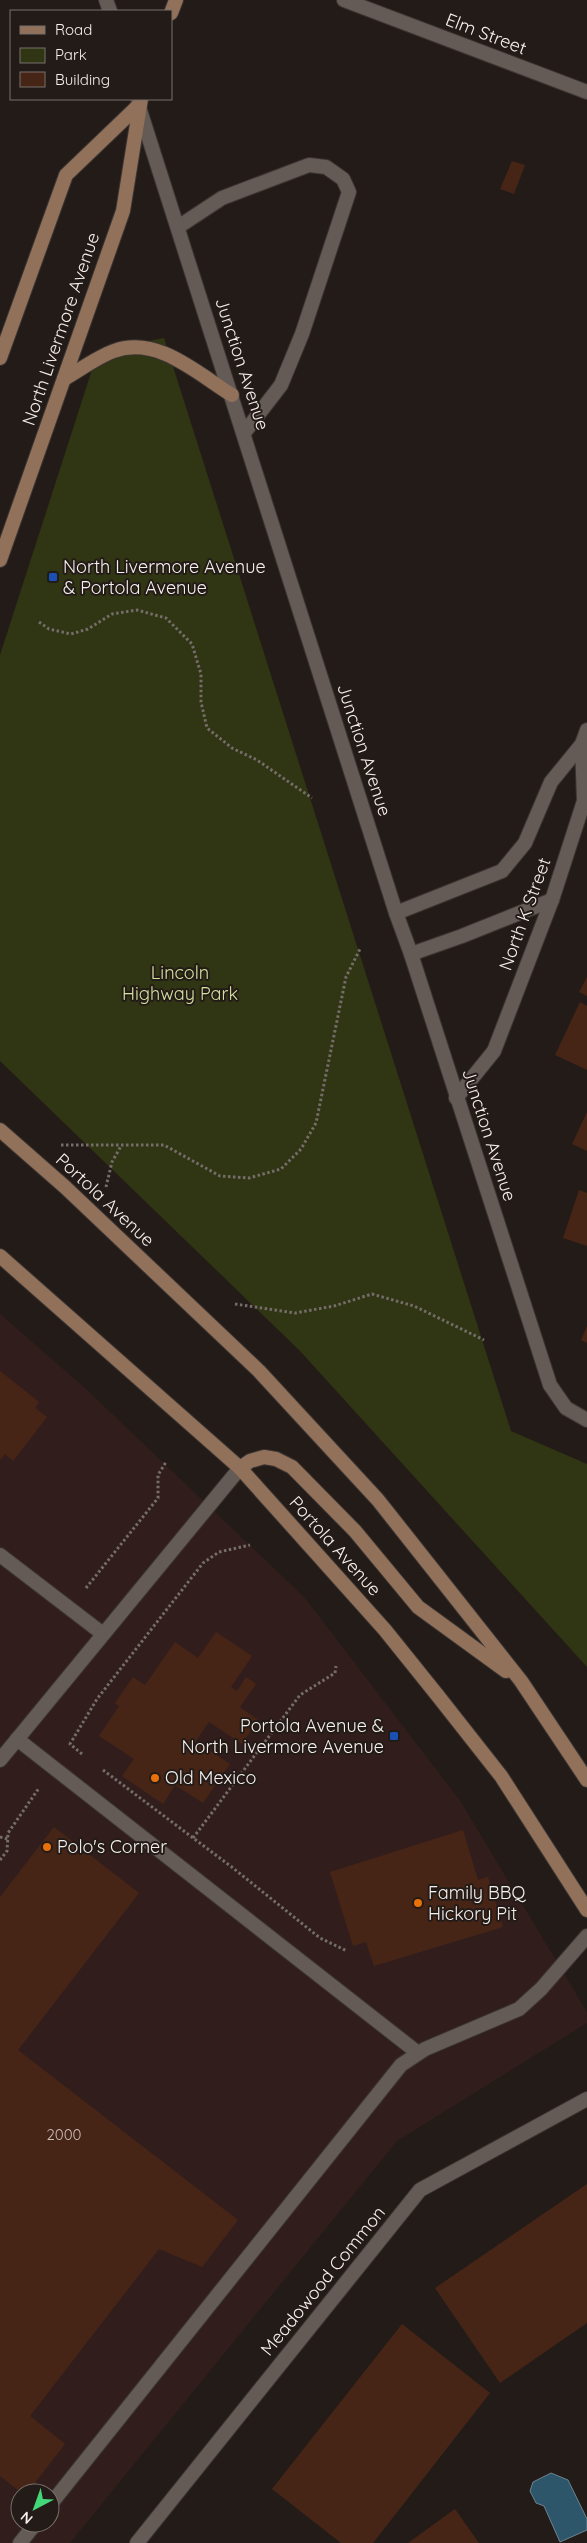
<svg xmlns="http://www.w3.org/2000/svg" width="587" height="2543" font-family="Quicksand,sans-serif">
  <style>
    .commercial { fill: #311e1c; fill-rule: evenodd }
    .green { fill: #303513 }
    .water { fill: #2e566b; stroke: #6a8492 }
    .building { fill: #472516 }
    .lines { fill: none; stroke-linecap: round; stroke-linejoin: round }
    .service-casing { stroke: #3b3533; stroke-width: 16 }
    .minor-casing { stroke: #3b3533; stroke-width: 16 }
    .tertiary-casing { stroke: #3b3533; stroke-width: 16 }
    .secondary-casing { stroke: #3b3533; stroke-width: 16 }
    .path { stroke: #746d69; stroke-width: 3; stroke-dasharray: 2.5 2.5; stroke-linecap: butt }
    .service { stroke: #645a56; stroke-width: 14 }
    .minor { stroke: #645a56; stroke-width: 14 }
    .tertiary { stroke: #645a56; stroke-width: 14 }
    .secondary { stroke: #92715a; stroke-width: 14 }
    .transit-dot { fill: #1a4fb4; stroke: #231b17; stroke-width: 2 }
    .food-dot { fill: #e8710a; stroke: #231b17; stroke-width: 2 }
    .labels { text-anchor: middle; stroke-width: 4; stroke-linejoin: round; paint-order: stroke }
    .number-label { font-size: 15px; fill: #cabdb7 }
    .street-label { font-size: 18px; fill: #f6f0ed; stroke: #231b17 }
    .poi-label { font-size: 18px; fill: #f6f0ed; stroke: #231b17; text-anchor: start }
    .park-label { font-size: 18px; fill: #d4e09e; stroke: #231b17 }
  </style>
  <rect width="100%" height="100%" fill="#231b17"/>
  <!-- commercial -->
  <path class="commercial" d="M0 1314 85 1388 305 1598 461 1802 587 2012V2023L397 2141 70 2543H0ZM20 2493H50V2523H20Z"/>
  <!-- green -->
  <polygon class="green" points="164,338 511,1431 587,1464 587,1667 300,1351 0,1061 0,655 98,351"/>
  <!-- water -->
  <polygon class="water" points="551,2473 568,2480 587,2519 587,2530 560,2542 544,2506 536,2503 530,2491 533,2482"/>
  <!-- building -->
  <g class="building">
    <polygon points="512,161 525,165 514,194 500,189"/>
    <polygon points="587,977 587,996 579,992"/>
    <polygon points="580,1002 587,1006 587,1070 555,1055"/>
    <polygon points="587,1112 587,1151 572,1144"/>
    <polygon points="579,1190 587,1193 587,1246 563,1238"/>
    <polygon points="587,1326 587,1343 581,1340"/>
    <polygon points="0,1371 39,1402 35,1408 47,1417 13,1461 5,1454 0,1460"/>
    <polygon points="216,1632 252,1656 231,1687 237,1691 246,1677 256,1684 240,1707 258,1720 242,1744 209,1722 196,1741 230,1764 203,1803 175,1785 163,1804 122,1776 134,1759 99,1736 119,1706 115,1703 133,1677 145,1685 175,1642 198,1658"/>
    <polygon points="54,1827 139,1893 18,2050 238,2220 202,2267 159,2249 30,2416 65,2444 27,2493 22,2493 0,2476 0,1897"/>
    <polygon points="463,1830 478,1880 488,1877 503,1927 374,1966 366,1942 353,1946 330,1872"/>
    <polygon points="587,2184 587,2323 500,2383 435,2288"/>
    <polygon points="402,2324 490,2393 373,2543 341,2543 272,2489"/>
    <polygon points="455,2509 479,2543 408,2543"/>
  </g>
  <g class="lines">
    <!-- service casing -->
    <g class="service-casing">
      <g id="service">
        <polyline points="178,227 222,198 309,165 326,167 343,179 349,192 302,334 281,385 244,433"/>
        <polyline points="0,1555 103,1634"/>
        <polyline points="17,1739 418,2053"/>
        <polyline points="0,1760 240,1468"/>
        <polyline points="50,2505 401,2065 425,2049 519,2009 541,1989 587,1936"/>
        <polyline points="20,2543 36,2523"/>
        <polyline points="137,2543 420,2190 587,2099"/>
      </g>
    </g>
    <!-- minor casing -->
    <g class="minor-casing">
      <g id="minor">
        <polyline points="344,0 587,92"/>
        <polyline points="396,913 502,871 525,843 551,782 582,744"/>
        <polyline points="411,954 462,936 552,900"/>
        <polyline points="456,1098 494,1051 552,900 584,801 582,744 587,730"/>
      </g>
    </g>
    <!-- tertiary casing -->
    <g class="tertiary-casing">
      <g id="tertiary">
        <polyline points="106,0 110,11"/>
        <polyline points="138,104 396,913 411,954 550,1385 566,1408 587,1420"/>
      </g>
    </g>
    <!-- secondary casing -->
    <g class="secondary-casing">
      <g id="secondary">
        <polyline points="171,13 176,0"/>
        <polyline points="0,358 66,175 139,105"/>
        <path d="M64 379C80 370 97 357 114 351 157 335 198 374 232 395"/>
        <polyline points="0,560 123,211 141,99"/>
        <polyline points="0,1130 65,1187 259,1371 378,1500 521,1681 587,1780"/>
        <polyline points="0,1256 240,1468 385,1630 438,1696 501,1776 587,1910"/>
        <polyline points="240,1468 250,1461 264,1457 276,1459 292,1467 355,1531 418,1607 506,1671"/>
      </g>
    </g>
    <!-- path -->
    <g class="path">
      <polyline points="39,622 49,629 71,634 88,629 112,614 137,610 166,618 192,644 201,674 201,702 207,728 232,748 257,760 312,798"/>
      <polyline points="61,1145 164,1145 220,1176 249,1178 281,1169 301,1149 316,1123 346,977 360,949"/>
      <polyline points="106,1187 112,1162 121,1146"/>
      <polyline points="235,1304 295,1313 334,1306 372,1294 414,1306 484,1340"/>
      <polyline points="86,1588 158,1498 158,1475 166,1462"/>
      <polyline points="82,1754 70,1744 97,1699 203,1563 219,1552 250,1545"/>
      <polyline points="103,1770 233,1868 320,1938 347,1951"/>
      <polyline points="0,1837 8,1839"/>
      <polyline points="193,1838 300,1695 335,1673 336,1666"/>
      <polyline points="0,1860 7,1851 8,1833 39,1788"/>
    </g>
    <!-- service -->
    <use href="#service" class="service"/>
    <!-- minor -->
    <use href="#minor" class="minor"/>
    <!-- tertiary -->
    <use href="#tertiary" class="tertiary"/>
    <!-- secondary -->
    <use href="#secondary" class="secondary"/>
  </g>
  <!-- markers -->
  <g class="transit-dot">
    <rect x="48" y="572" width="10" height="10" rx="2.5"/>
    <rect x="389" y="1731" width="10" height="10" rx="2.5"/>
  </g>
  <g class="food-dot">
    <circle cx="155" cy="1778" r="5"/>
    <circle cx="47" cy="1847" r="5"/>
    <circle cx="418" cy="1903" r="5"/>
  </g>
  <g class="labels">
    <!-- number labels -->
    <g class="number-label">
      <text x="64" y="2140">2000</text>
    </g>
    <!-- street labels -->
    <g class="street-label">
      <text transform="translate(486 34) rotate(21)" y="6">Elm Street</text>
      <text transform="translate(61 329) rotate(-71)" y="6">North Livermore Avenue</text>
      <text transform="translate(242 364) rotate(72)" y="6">Junction Avenue</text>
      <text transform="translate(364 750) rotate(72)" y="6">Junction Avenue</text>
      <text transform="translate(525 914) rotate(-70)" y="6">North K Street</text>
      <text transform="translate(489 1135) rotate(72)" y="6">Junction Avenue</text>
      <text transform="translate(105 1200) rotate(43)" y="6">Portola Avenue</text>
      <text transform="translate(335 1546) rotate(48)" y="6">Portola Avenue</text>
      <text transform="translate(323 2281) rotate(-51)" y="6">Meadowood Common</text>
    </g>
    <!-- poi labels -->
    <g class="poi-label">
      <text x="63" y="573">North Livermore Avenue<tspan x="63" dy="21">&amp; Portola Avenue</tspan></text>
      <text x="384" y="1732" text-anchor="end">Portola Avenue &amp;<tspan x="384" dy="21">North Livermore Avenue</tspan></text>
      <text x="165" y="1784">Old Mexico</text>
      <text x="57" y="1853">Polo's Corner</text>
      <text x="428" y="1899">Family BBQ<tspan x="428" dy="21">Hickory Pit</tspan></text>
    </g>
    <!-- park labels -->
    <g class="park-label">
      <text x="180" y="979">Lincoln<tspan x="180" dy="21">Highway Park</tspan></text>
    </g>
  </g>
  <!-- legend -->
  <rect x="10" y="10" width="162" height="90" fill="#231b17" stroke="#77706d"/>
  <rect x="20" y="26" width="25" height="8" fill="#92715a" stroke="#77706d"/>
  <text x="55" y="35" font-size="15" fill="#f6f0ed">Road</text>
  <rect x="20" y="48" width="25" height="15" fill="#303513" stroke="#77706d"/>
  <text x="55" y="60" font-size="15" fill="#f6f0ed">Park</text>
  <rect x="20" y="72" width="25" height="15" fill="#472516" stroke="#77706d"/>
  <text x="55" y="85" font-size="15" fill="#f6f0ed">Building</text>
  <!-- north arrow -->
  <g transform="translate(35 2508) rotate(221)"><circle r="24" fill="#231b17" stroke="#77706d"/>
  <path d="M0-4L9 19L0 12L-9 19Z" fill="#44d77a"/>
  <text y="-8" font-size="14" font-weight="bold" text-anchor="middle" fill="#f6f0ed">N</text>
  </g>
</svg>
